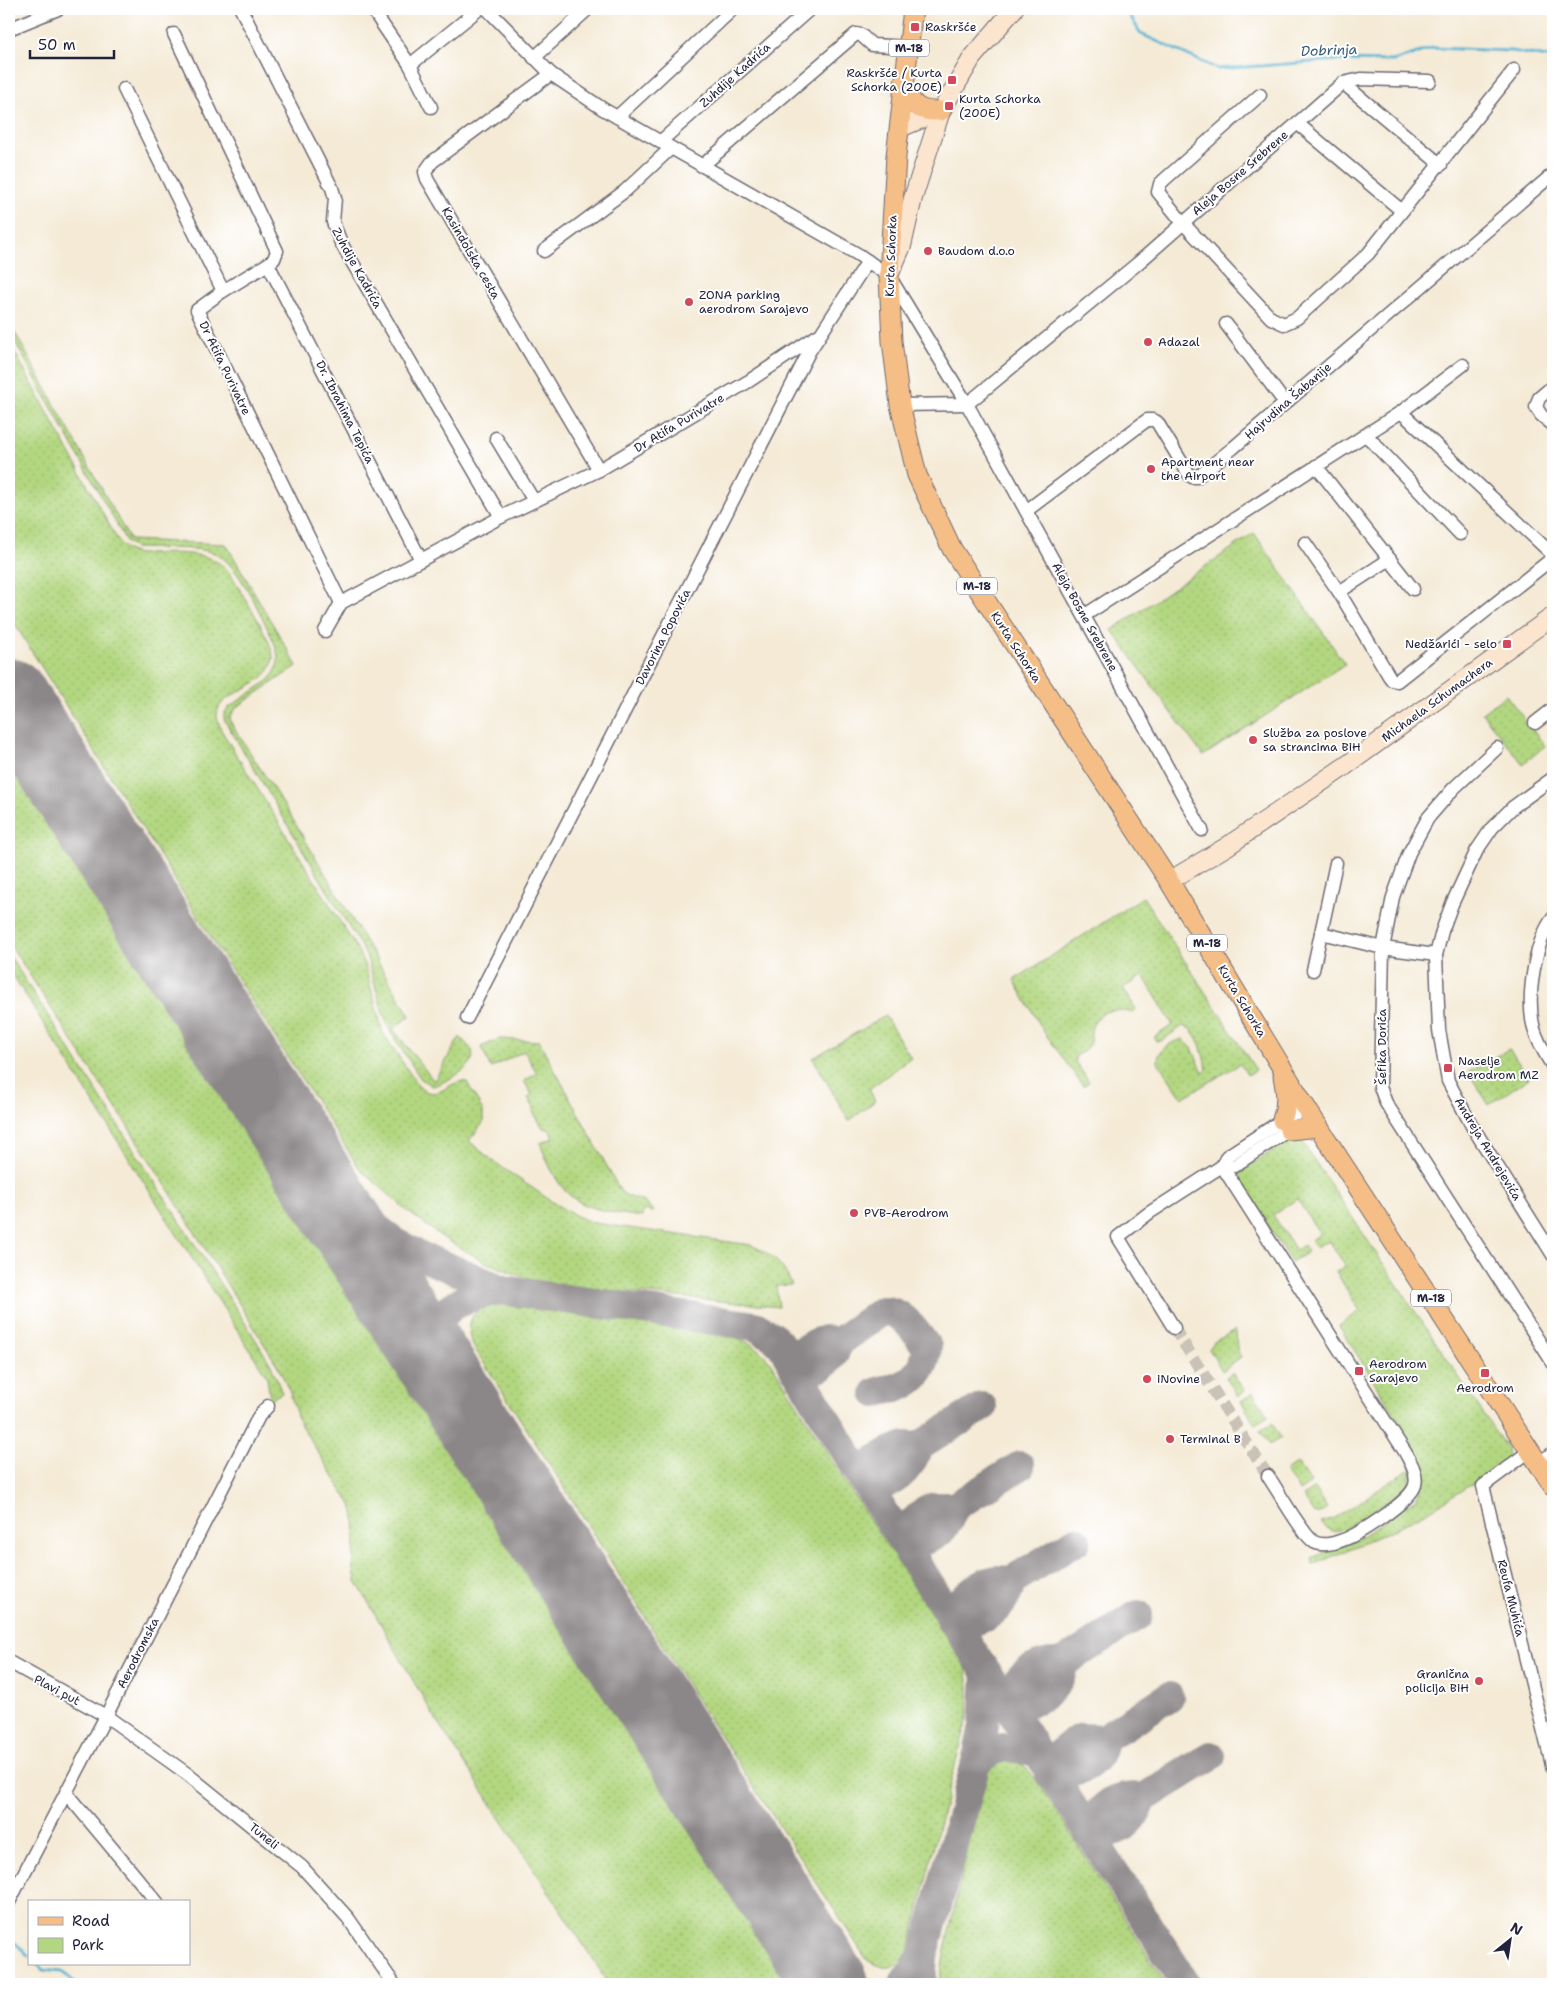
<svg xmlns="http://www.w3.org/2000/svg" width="1562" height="1993" font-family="'Shantell Sans',sans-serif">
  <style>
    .green { fill: url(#green-dots); stroke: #6a7c5e }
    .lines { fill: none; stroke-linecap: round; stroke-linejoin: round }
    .stream { stroke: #56b4d4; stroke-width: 3 }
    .taxiway { stroke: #8b8688; stroke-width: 30 }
    .runway { stroke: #8b8688; stroke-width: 76 }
    .street-tunnel { stroke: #cac2b7; stroke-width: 12; stroke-dasharray: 12 6; stroke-linecap: butt }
    .street-casing { stroke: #6c6871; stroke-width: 15 }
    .secondary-casing { stroke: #6c6871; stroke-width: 20 }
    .primary-casing { stroke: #6c6871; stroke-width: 21 }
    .street { stroke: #fff; stroke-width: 12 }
    .secondary { stroke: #fbe5cf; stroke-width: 18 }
    .primary { stroke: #f6be87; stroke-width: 19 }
    .poi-dot { fill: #d1495b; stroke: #fff; stroke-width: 2 }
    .labels { text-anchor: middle; stroke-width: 4; stroke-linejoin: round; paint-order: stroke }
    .shield { fill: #fff; stroke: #646476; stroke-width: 1 }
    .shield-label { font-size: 11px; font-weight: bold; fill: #22223b }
    .poi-label { font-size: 12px; fill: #22223b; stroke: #fff; text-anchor: start }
    .street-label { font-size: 12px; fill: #22223b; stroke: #fff }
    .water-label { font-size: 14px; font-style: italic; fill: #375c78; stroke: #fff }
  </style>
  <defs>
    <pattern id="green-dots" width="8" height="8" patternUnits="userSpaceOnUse" patternTransform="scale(1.25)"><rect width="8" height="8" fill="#b2d780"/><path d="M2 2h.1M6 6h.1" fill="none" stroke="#99b870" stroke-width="1.8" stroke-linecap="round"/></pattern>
  </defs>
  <rect width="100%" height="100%" fill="#fff"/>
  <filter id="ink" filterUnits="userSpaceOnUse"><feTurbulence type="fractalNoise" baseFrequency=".02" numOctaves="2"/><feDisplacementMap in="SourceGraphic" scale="10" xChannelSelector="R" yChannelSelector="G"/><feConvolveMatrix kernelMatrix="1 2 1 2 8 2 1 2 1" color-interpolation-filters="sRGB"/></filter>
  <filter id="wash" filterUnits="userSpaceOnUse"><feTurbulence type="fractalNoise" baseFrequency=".0096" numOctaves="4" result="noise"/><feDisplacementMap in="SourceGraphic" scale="20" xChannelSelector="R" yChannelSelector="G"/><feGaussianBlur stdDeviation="1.12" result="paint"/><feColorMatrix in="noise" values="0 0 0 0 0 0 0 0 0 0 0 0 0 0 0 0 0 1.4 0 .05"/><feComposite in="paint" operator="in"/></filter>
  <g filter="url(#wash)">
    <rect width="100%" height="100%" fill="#f4ead6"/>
    <!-- green -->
    <g class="green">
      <path d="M9 322 130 540 226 544 297 666 237 707 230 717 231 723 289 813 410 1016 393 1029 434 1081 460 1037 472 1050C473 1054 473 1058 471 1062 467 1071 442 1084 432 1086L421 1079 391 1033 384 1016 366 955 224 719V714L228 708 268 681C281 667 280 655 272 638 261 615 238 563 215 553 196 546 157 549 135 548L126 541 9 331Z"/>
      <path d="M9 342 117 539C124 549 129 553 141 554 171 554 212 547 231 575 241 593 272 638 273 657 273 688 217 690 217 715 217 720 220 725 221 730L356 947 365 966 383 1033 419 1087C439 1104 449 1078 467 1082L483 1111V1123L469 1141C489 1159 511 1174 534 1189 553 1203 571 1215 594 1223L751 1245C773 1255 782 1263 792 1285L776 1286 779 1307 599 1289 531 1280 485 1262 445 1239 407 1211 359 1168 217 947 9 615Z"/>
      <polygon points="1254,533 1345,664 1203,756 1112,630"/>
      <polygon points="1506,695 1545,746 1523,764 1482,713"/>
      <path d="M9 762 177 1017 331 1262 442 1432 796 1984H609L433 1715 356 1581C349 1557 360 1533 353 1508L299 1422 290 1393 279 1368 160 1176 9 943Z"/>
      <path d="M1143 897 1256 1070 1248 1075 1240 1064 1182 1098 1158 1062C1157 1049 1172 1042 1183 1039L1192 1048 1203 1072 1207 1069 1200 1044 1191 1029 1183 1026 1161 1041H1156L1154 1037 1173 1025 1143 976 1123 988 1136 1009 1133 1013C1115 1009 1100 1007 1092 1027 1090 1032 1092 1038 1090 1043 1087 1049 1080 1053 1075 1057V1061L1089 1082 1083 1086 1044 1032 1014 980Z"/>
      <polygon points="9,955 251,1332 271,1365 282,1393 270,1399 267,1377 9,969"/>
      <polygon points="885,1016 911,1058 869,1089 875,1101 849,1121 813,1058"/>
      <path d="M499 1039 539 1041 621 1192C631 1200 647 1198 653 1212L643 1210 642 1217C579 1208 563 1205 540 1143L553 1138 549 1129 543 1128 533 1112 534 1108 528 1098 532 1095 524 1081 537 1073 524 1051 491 1068 481 1047Z"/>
      <polygon points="1509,1049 1529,1078 1489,1105 1468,1072"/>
      <polygon points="1292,1138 1300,1139 1507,1449 1508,1456 1503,1464 1429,1511 1388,1532 1313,1565 1312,1558 1363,1536 1415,1499 1421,1488 1423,1476 1421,1466 1401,1424 1339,1326 1360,1311 1336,1272 1345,1266 1329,1240 1316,1247 1311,1240 1320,1234 1297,1199 1273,1215 1296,1250 1304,1245 1308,1252 1291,1262 1242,1185 1239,1177 1242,1170"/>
      <path d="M497 1304 733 1337C753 1342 762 1351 774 1367L849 1488 966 1667 969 1687 968 1717 937 1834 909 1950C896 1971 887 1971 867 1960L691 1691 575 1504 473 1346C465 1321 471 1308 497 1304Z"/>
      <path d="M1235 1330C1239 1338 1233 1345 1241 1357L1222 1371 1209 1349 1214 1342Z"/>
      <polygon points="1232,1373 1245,1391 1238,1396 1226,1377"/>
      <polygon points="1253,1393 1268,1416 1255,1424 1241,1401"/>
      <polygon points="1272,1423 1281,1438 1269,1445 1260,1431"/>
      <polygon points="1297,1463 1311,1483 1299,1491 1286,1471"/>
      <polygon points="1410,1469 1410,1480 1406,1489 1345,1529 1332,1531 1324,1527 1320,1522 1335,1518"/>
      <polygon points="1314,1488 1327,1508 1322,1512 1315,1514 1303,1496"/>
      <path d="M1008 1759C1023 1762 1029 1771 1038 1782L1166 1984H939L945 1949 984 1778C991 1767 995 1761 1008 1759Z"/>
    </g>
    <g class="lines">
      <!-- stream -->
      <g class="stream">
        <polyline points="1126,9 1141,34 1218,69 1339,60 1393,61 1433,48 1511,51 1553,58"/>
        <polyline points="9,1937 29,1956"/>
        <polyline points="37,1964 43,1970 62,1972 77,1984"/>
      </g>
      <!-- taxiway -->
      <g class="taxiway">
        <polyline points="315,1175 358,1214 396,1243 418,1255 503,1290 755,1326 772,1336 782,1346 865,1483 1186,1984"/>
        <path d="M825 1340 839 1342C832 1362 816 1377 794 1368 797 1352 810 1344 825 1340Z"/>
        <path d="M839 1342 882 1311C904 1310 915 1332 927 1347 926 1366 917 1380 899 1387 891 1390 883 1389 876 1393"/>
        <path d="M439 1370C438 1363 435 1355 434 1347 431 1306 471 1294 503 1290"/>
        <path d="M906 1446 918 1447C911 1469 891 1491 865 1483 867 1462 887 1451 906 1446Z"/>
        <polyline points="918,1447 982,1407"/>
        <path d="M954 1507C945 1535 932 1541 904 1544L911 1524 926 1510 935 1507H954L1020 1466"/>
        <path d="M996 1580 1011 1581C1006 1609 980 1627 951 1621 958 1599 974 1585 996 1580Z"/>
        <polyline points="1011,1581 1076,1541"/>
        <path d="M1050 1663H1063C1061 1692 1033 1706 1007 1705 1013 1681 1026 1667 1050 1663Z"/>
        <polyline points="1063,1663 1138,1615"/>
        <path d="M1082 1738 1103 1739C1100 1766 1075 1775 1050 1775 1055 1758 1066 1745 1082 1738Z"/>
        <polyline points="1103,1739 1169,1697"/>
        <polyline points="976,1763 984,1726 987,1672"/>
        <path d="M1134 1797 1142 1799C1135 1825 1116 1835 1089 1834 1096 1809 1109 1798 1134 1797Z"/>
        <polyline points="1142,1799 1211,1756"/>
        <path d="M923 1957 976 1763C997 1743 1012 1745 1038 1754"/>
        <polyline points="814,1958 842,1984"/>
        <polyline points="904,1984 923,1957 921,1984"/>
      </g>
      <!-- runway -->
      <polyline class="runway" points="9,696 831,1984"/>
    </g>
  </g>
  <g filter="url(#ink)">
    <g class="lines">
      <!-- street-tunnel -->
      <polyline class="street-tunnel" points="1174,1328 1268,1476"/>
      <!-- street casing -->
      <g class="street-casing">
        <g id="street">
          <polyline points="241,9 332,188 335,198 333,222 341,243 501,517"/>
          <polyline points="372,9 410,65 431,107"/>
          <polyline points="487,9 551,74 603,109 859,255 889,276 967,404 1202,830"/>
          <polyline points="9,29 58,9"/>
          <polyline points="174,34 277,251 274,259 268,264 223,291 197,310 341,603"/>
          <polyline points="534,58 588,9"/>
          <polyline points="410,65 479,9"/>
          <polyline points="551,74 432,162 425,172 427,179 599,470"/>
          <polyline points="1343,83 1441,165"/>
          <polyline points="124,89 223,291"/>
          <polyline points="1260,95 1164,180 1160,184 1158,192 1183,223 1271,318 1284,324 1297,318 1368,254 1514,70"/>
          <polyline points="617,117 733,9"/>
          <polyline points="1297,123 1402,211"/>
          <polyline points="660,142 810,9"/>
          <polyline points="702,166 856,34 861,35 872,45 909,47"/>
          <polyline points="544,251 625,191 671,148"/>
          <polyline points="268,264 421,560"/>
          <polyline points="1226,324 1285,403"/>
          <polyline points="1553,386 1539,398 1536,407 1541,415 1553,425"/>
          <polyline points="900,405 967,404 1137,264 1343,83 1361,79 1430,81"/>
          <polyline points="1401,412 1553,555"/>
          <polyline points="1366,435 1460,534"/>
          <polyline points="496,438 534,501"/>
          <polyline points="1316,466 1413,589"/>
          <polyline points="1026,511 1147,420 1153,420 1157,422 1188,473 1192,477 1197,477 1233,448 1553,174"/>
          <polyline points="1305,543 1339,592 1389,676 1392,680 1397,681 1553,558"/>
          <polyline points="1339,592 1390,559"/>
          <polyline points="1085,615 1401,412 1463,365"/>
          <polyline points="325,631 341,603 501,517 599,470 749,381 817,336"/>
          <polyline points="1535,723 1553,709"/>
          <polyline points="1497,748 1453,789 1428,818 1409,853 1393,897 1383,948 1380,1087 1386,1103 1553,1363"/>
          <polyline points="1553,778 1513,807 1492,828 1477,850 1452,904 1442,931 1436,955 1439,1030 1448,1081 1472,1126 1553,1255"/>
          <path d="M1553 918C1534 943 1526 999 1534 1029 1538 1043 1546 1055 1553 1067"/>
          <polyline points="1321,933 1383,948 1436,955"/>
          <polyline points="1313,970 1336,863"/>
          <polyline points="467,1018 809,352 868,261"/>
          <path d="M1222 1166 1405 1452C1410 1461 1418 1474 1415 1485 1411 1501 1357 1536 1340 1541 1333 1544 1321 1546 1314 1542 1303 1535 1277 1489 1268 1476"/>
          <polyline points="1222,1166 1234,1166 1295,1126"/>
          <polyline points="1174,1328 1118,1237 1149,1213 1222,1166 1227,1156 1292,1114 1308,1111"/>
          <polyline points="1531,1450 1483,1486 1553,1769"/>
          <polyline points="1539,1463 1553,1453"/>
          <polyline points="9,1662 106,1716 186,1773 302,1867 348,1918 394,1984"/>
          <polyline points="66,1793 157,1902"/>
          <polyline points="9,1902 106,1716 259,1416 268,1406"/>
        </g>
      </g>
      <!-- secondary casing -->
      <g class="secondary-casing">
        <g id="secondary">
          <polyline points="900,128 941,111"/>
          <polyline points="891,271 902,246 913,198 941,111 972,58 1014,9"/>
          <polyline points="1169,881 1226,847 1344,767 1553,616"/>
        </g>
      </g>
      <!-- primary casing -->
      <g class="primary-casing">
        <g id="primary">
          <polyline points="913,9 896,156 889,276 892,341 900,405 917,475 952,549 1169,881 1308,1111 1553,1486"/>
          <path d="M905 87C911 107 921 112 941 111"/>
          <path d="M1282 1120C1288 1104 1286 1092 1283 1076"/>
          <polyline points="1289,1130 1319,1127"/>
        </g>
      </g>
      <!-- street -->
      <use href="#street" class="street"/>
      <!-- secondary -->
      <use href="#secondary" class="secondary"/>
      <!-- primary -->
      <use href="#primary" class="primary"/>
    </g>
  </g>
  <!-- markers -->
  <g class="poi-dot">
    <rect x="910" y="22" width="10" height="10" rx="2.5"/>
    <rect x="947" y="75" width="10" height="10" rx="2.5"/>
    <rect x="944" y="101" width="10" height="10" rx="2.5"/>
    <circle cx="928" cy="251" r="5"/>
    <circle cx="689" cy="302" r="5"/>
    <circle cx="1148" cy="342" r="5"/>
    <circle cx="1151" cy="469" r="5"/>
    <rect x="1502" y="639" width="10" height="10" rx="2.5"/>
    <circle cx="1253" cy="740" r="5"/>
    <rect x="1443" y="1063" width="10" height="10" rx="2.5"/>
    <circle cx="854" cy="1213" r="5"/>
    <rect x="1354" y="1366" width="10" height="10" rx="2.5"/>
    <rect x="1480" y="1368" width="10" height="10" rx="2.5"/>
    <circle cx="1147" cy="1379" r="5"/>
    <circle cx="1170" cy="1439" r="5"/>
    <circle cx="1479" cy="1681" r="5"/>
  </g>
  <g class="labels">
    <!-- shield labels -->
    <g class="shield">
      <rect x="889" y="39.5" width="40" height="17" rx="4"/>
      <rect x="957" y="577.5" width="40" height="17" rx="4"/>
      <rect x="1187" y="934.5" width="40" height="17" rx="4"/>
      <rect x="1411" y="1289.5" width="40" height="17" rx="4"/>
    </g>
    <g class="shield-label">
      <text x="909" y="52">M-18</text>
      <text x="977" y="590">M-18</text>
      <text x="1207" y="947">M-18</text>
      <text x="1431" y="1302">M-18</text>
    </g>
    <!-- poi labels -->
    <g class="poi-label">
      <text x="925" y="31">Raskršće</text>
      <text x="942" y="77" text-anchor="end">Raskršće / Kurta<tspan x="942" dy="14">Schorka (200E)</tspan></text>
      <text x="959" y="103">Kurta Schorka<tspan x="959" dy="14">(200E)</tspan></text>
      <text x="938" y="255">Baudom d.o.o</text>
      <text x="699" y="299">ZONA parking<tspan x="699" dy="14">aerodrom Sarajevo</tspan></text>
      <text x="1158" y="346">Adazal</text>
      <text x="1161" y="466">Apartment near<tspan x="1161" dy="14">the Airport</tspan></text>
      <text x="1497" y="648" text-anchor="end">Nedžarići - selo</text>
      <text x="1263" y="737">Služba za poslove<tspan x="1263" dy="14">sa strancima BiH</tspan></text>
      <text x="1458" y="1065">Naselje<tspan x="1458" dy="14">Aerodrom MZ</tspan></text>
      <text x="864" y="1217">PVB-Aerodrom</text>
      <text x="1369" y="1368">Aerodrom<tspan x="1369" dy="14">Sarajevo</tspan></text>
      <text x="1157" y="1383">iNovine</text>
      <text x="1485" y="1392" text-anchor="middle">Aerodrom</text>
      <text x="1180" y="1443">Terminal B</text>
      <text x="1469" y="1678" text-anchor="end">Granična<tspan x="1469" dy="14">policija BiH</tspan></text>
    </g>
    <!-- street labels -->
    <g class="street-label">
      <text transform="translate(735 75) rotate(-42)" y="4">Zuhdije Kadrića</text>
      <text transform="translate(1240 173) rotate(-41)" y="4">Aleja Bosne Srebrene</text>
      <text transform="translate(471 253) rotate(60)" y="4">Kasindolska cesta</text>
      <text transform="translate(891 256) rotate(-88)" y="4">Kurta Schorka</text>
      <text transform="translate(357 268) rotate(61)" y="4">Zuhdije Kadrića</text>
      <text transform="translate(225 368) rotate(64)" y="4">Dr Atifa Purivatre</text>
      <text transform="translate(1288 401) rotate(-41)" y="4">Hajrudina Šabanije</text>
      <text transform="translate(345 412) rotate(63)" y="4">Dr. Ibrahima Tepića</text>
      <text transform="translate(679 423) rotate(-31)" y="4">Dr Atifa Purivatre</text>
      <text transform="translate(1085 617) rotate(61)" y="4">Aleja Bosne Srebrene</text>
      <text transform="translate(663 637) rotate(-63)" y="4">Davorina Popovića</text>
      <text transform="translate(1016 647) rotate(57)" y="4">Kurta Schorka</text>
      <text transform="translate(1437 700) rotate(-36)" y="4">Michaela Schumachera</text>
      <text transform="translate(1242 1001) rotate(59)" y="4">Kurta Schorka</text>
      <text transform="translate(1382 1047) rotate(-90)" y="4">Šefika Dorića</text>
      <text transform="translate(1488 1149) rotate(59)" y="4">Andreja Andrejevića</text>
      <text transform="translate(1511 1598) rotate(76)" y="4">Reufa Muhića</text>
      <text transform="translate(138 1653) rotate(-63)" y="4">Aerodromska</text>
      <text transform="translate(57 1690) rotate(28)" y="4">Plavi put</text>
      <text transform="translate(264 1836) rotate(39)" y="4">Tuneli</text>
    </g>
    <!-- water labels -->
    <g class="water-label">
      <text transform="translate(1329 50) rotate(-2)" y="5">Dobrinja</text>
    </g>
  </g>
  <!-- margin -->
  <rect width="1562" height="1993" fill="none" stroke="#fff" stroke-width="30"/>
  <!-- legend -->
  <rect x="28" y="1900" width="162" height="65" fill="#ffffff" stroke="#a7a7b1"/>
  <rect x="38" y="1917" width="25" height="8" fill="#f6be87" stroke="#a7a7b1"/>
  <text x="72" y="1926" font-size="15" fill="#22223b">Road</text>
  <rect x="38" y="1938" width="25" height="15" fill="#b2d780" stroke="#a7a7b1"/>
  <text x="72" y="1950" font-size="15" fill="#22223b">Park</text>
  <!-- north arrow -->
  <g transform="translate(1510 1940) rotate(30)" stroke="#ffffff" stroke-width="4" paint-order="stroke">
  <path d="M0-4L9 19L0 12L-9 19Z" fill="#22223b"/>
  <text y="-8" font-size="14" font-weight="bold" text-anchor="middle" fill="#22223b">N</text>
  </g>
  <!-- scale -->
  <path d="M30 50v8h84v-8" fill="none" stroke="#22223b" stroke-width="2.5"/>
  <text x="38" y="50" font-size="15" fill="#22223b" stroke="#ffffff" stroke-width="4" paint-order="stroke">50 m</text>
</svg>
